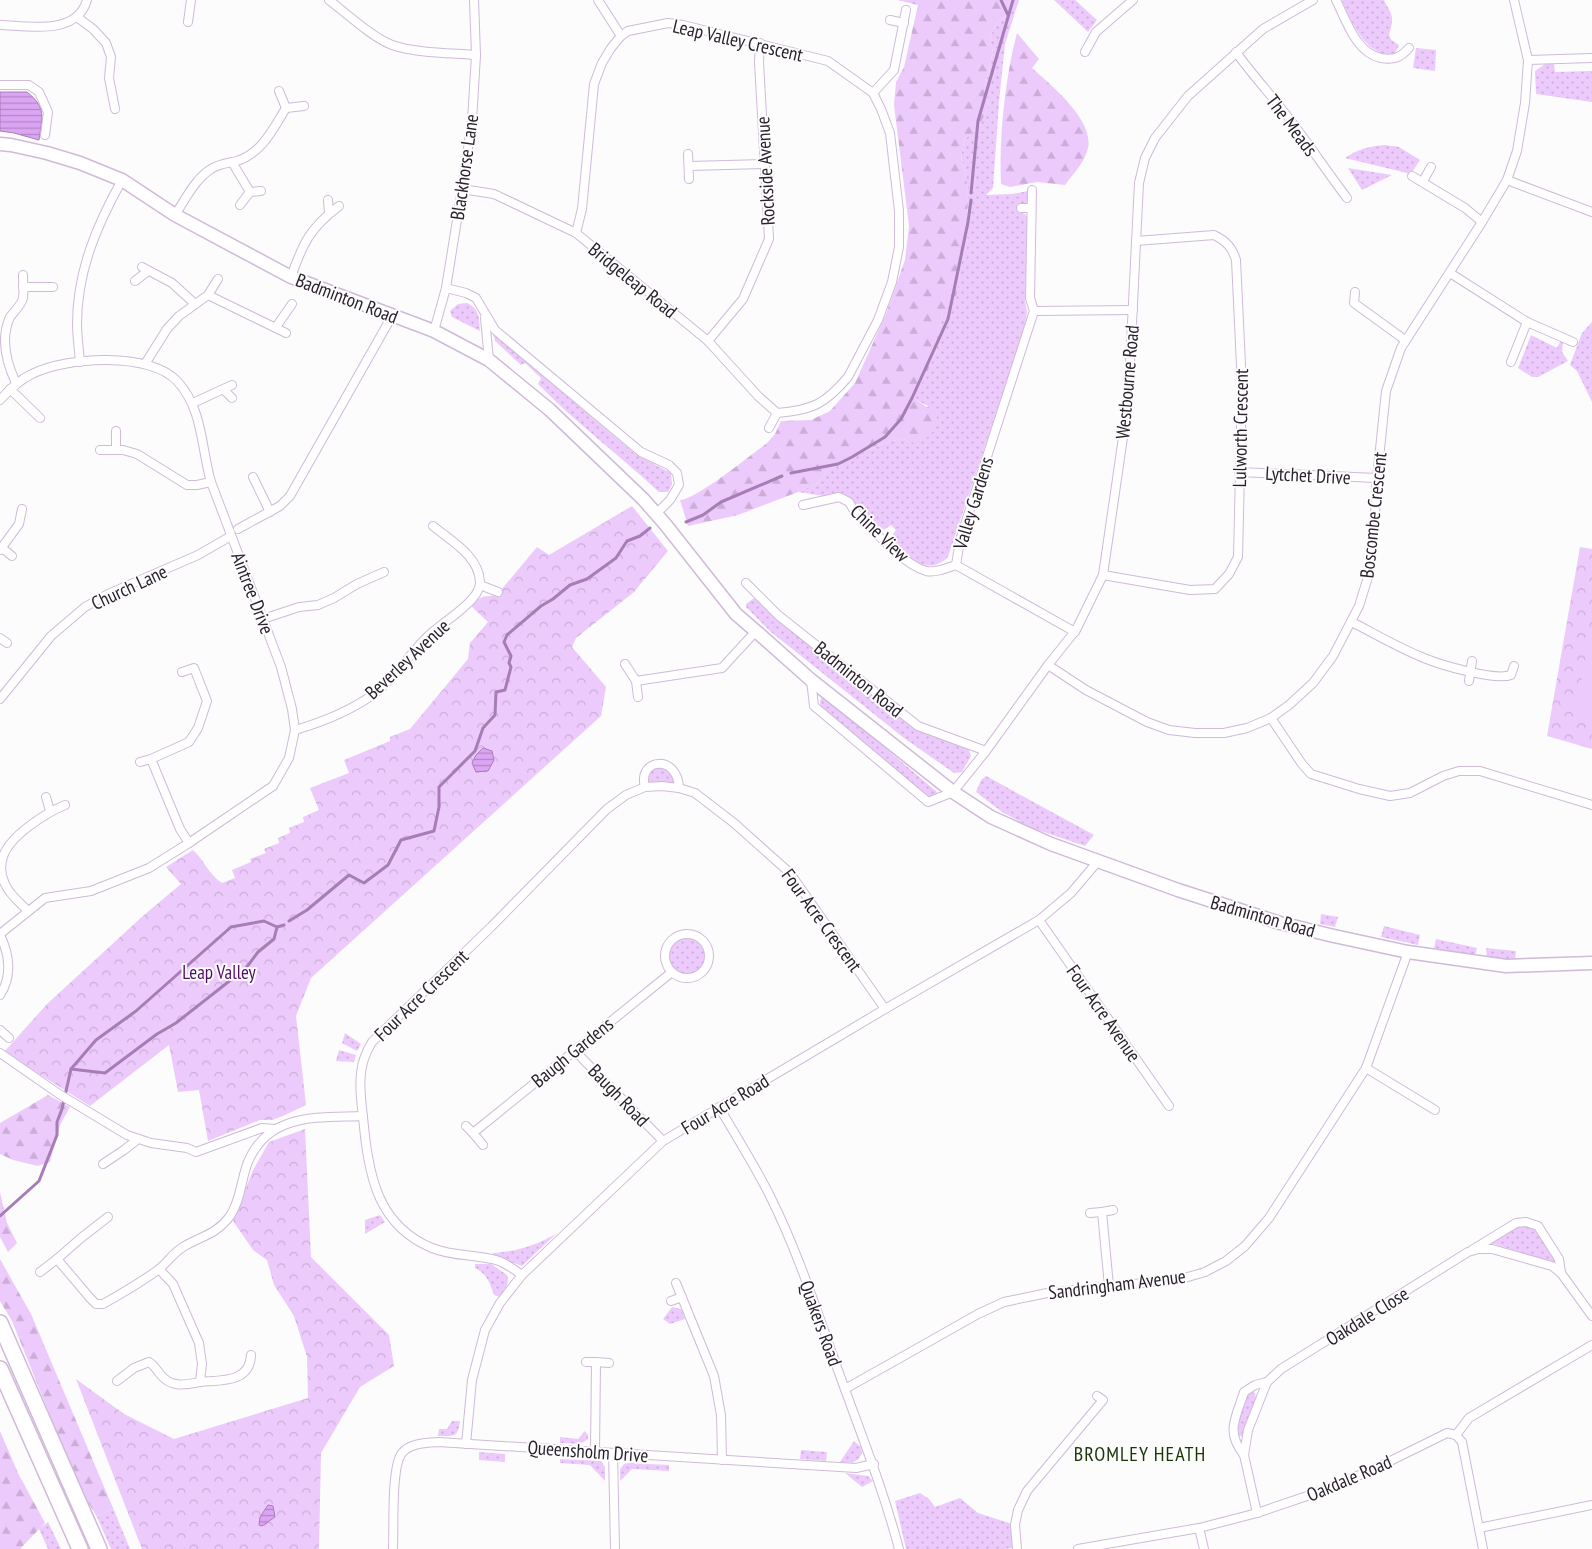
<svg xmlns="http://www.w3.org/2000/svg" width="1592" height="1549" font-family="'PT Sans Narrow',sans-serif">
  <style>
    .grass { fill: url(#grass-dots) }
    .forest { fill: url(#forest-firs) }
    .park { fill: url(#park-crowns) }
    .pitch { fill: #edcafc }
    .water { fill: url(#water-rules); stroke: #a77db8 }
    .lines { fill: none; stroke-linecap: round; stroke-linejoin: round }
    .stream { stroke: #a77db8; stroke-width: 3 }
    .street-casing { stroke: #cfbad9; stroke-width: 10 }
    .primary-casing { stroke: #cfbad9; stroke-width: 15 }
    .highway-casing { stroke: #cfbad9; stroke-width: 18 }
    .street { stroke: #fff; stroke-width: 8 }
    .primary { stroke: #fff; stroke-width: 12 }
    .highway { stroke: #fff; stroke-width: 15 }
    .labels { text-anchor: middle; stroke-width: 4; stroke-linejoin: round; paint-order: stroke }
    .street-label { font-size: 19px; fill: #2a212d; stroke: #fcfcfc }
    .park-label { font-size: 19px; fill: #540c6b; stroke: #fcfcfc }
    .neighbourhood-label { font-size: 20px; letter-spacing: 1px; fill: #1a3607; stroke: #fcfcfc }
  </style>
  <defs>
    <pattern id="grass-dots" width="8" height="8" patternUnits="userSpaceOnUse" patternTransform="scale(1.25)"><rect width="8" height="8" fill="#edcafc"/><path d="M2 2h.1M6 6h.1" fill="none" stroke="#cbadd8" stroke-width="1.8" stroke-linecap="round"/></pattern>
    <pattern id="forest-firs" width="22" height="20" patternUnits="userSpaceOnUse" patternTransform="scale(1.25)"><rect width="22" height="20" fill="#edcafc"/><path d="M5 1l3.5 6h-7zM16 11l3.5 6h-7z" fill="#cbadd8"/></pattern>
    <pattern id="park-crowns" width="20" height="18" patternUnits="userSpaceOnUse" patternTransform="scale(1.25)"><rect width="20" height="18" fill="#edcafc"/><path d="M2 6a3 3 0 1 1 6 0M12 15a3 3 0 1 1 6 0" fill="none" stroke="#cbadd8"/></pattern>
    <pattern id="water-rules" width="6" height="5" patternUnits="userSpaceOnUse" patternTransform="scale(1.25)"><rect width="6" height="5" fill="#dca5f3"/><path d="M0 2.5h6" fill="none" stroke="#b386c5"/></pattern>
  </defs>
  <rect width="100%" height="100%" fill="#fcfcfc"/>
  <!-- grass -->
  <g class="grass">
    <polygon points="1054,0 1075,0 1097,20 1088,32"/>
    <path d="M1342 0H1384C1386 5 1392 13 1392 18 1393 32 1382 36 1399 45L1395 53C1369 61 1349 20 1342 0Z"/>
    <path d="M1016 9 1005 44 999 102 993 188 986 195 1012 194 1029 191 1028 202 1026 205 1019 206V212L1025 214 1028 218 1025 300 1027 312 1025 326 948 557C926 578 907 556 891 540V537L896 530 891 525 885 529 880 530 851 499 843 493H832L824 496 798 492 818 483 828 470 854 456 885 443 905 438 928 406 914 399 937 350V334L943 313 960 279 958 262 967 247 968 192 966 176 961 156 965 139 979 127 989 105 985 87 993 52 990 38 996 23Z"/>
    <polygon points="1416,48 1436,50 1435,71 1413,68"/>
    <polygon points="1545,64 1554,64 1555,72 1592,71 1592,102 1536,94 1535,71"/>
    <path d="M1385 145 1399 147 1420 160 1411 174 1345 158C1358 149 1370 146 1385 145Z"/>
    <polygon points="1348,168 1392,175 1362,190"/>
    <path d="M467 303C480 309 479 318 480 331L452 317 450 311 458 304Z"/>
    <polygon points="1592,322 1592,402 1577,371 1570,365 1582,333"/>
    <path d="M493 334 634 453 671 473 672 485 668 492H659C619 455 576 423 538 384L541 378 525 363 521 365 495 341Z"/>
    <polygon points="1531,335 1557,348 1561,340 1563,342 1562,352 1568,361 1538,377 1532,377 1518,368"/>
    <polygon points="754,598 778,620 917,728 939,738 965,746 969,750 971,756 962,772 954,773 904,738 771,632 746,607 746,604"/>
    <polygon points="823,695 937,792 935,796 930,797 920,790 821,708 820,701"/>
    <polygon points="651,767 669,767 677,786 646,786 647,772"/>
    <polygon points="986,776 1094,835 1085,846 1032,828 1002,812 976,792 981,780"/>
    <polygon points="1321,914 1338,917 1335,927 1320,924"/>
    <polygon points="1384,926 1420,935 1418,945 1381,937"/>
    <circle cx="687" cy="956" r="19"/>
    <polygon points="1436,939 1477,948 1475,956 1434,948"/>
    <polygon points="1486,948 1516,951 1515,961 1487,959"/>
    <polygon points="345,1033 361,1044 357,1051 342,1043"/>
    <polygon points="339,1050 356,1055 354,1062 336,1061"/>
    <polygon points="380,1215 385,1222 365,1234 365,1220"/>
    <polygon points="1521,1225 1537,1230 1556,1261 1555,1263 1491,1243 1492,1240"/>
    <path d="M557 1233 522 1266 493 1255V1253C514 1252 539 1245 557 1233Z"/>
    <path d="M475 1264H491L507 1275C510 1285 505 1289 500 1297L494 1295C490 1283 487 1274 475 1268Z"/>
    <polygon points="672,1307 681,1309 685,1319 670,1324 663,1319"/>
    <polygon points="1253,1392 1255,1393 1256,1398 1245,1425 1243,1437 1237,1435 1235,1431 1246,1396"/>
    <path d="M452 1421H460C458 1438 454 1436 438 1436L439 1429H447Z"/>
    <path d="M585 1431 588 1435V1439C580 1446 570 1443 560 1443V1437L578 1439Z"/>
    <path d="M854 1441 861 1447 862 1453C857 1464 851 1463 840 1462Z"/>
    <polygon points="801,1450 827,1452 826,1461 800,1459"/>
    <polygon points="479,1452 505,1454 505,1462 479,1460"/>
    <polygon points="560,1459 601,1461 605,1467 605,1481 590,1465 560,1463"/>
    <polygon points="628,1463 669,1465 669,1471 632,1469 620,1481 620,1469 624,1464"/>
    <polygon points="845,1473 868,1476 873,1481 862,1487"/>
    <polygon points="920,1493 929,1499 935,1507 960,1498 978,1513 1012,1524 1015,1545 1012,1548 1005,1549 906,1549 895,1501"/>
    <polygon points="113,1508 130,1549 111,1549 97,1517"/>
    <polygon points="48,1522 61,1549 48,1549 39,1529"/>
  </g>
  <!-- forest -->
  <g class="forest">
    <path d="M897 0H1018L1019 1 1016 9 996 23 990 38 993 52 985 87 989 105 979 127 965 139 961 156 966 176 968 192 967 247 958 262 960 279 955 301 943 313 937 334V350L915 399 937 414C936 431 932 435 917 445L905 438 885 443 854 456 828 470 818 483 798 492 738 515 688 526 680 500C697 499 750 455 766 444L775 434 781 421 811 420 830 411 855 383 886 314 905 260 909 226 894 105 896 82 904 67 918 5Z"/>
    <path d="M1017 33 1039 59 1032 68C1051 85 1094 120 1088 148 1085 162 1073 174 1065 185L1037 182 1010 187 1001 184C999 138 1005 78 1017 33Z"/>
    <polygon points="48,1095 70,1107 60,1125 50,1162 38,1166 13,1160 0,1154 0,1123"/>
    <polygon points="0,1192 7,1223 17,1243 8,1252 0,1237"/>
    <polygon points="0,1259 31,1314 113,1508 97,1517 83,1494 69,1463 12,1321 0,1301"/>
    <polygon points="0,1431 18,1473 45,1523 20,1549 0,1549"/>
  </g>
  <!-- park -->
  <g class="park">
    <path d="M632 506 668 551 634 592 576 638 572 647 606 687 601 716 311 978 296 1016 306 1105 283 1116 272 1120H260L208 1141 199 1090 178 1092 169 1045 90 1106 4 1052 47 1004 144 915 181 884 166 867 193 850C205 861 208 874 222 883L235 878 232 870 251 862 250 859 266 853 264 849 279 843 278 838 290 833 289 828 304 822 303 817 319 810 310 788 349 773 344 760 390 741V737L410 729 468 659 470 643 488 622 471 606C479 597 484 595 496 596L537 547 549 555Z"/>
    <polygon points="1580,547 1592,549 1592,749 1547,736"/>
    <polygon points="305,1129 311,1257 389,1335 394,1366 360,1387 321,1453 319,1549 142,1549 76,1379 124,1414 174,1439 308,1398 307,1357 294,1316 274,1285 267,1260 253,1250 233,1221 253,1170 269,1142"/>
  </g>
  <!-- pitch -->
  <polygon class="pitch" points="1592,627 1592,719 1574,715"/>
  <!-- water -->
  <g class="water">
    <path d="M0 92H27C47 108 42 117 39 140L14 133 0 131Z"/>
    <polygon points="483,748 492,751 494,760 488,771 476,772 472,763 476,755"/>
    <polygon points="268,1505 273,1506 275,1517 262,1526 259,1525 260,1517"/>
  </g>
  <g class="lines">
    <!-- stream -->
    <g class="stream">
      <polyline points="1001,0 1008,15"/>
      <polyline points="971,193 978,121 1013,0"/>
      <polyline points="791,473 838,464 852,457 885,437 901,419 912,398 948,319 968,222 971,200"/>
      <polyline points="686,522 703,515 721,502 782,476"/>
      <polyline points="289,921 307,910 349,875 364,883 388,865 401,840 434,831 439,807 439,787 475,751 483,728 495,715 496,692 505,690 511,667 509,663 511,656 504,642 507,635 541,606 553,599 570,585 587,579 616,558 627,541 640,536 650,528"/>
      <polyline points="71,1069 105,1073 157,1034 176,1023 246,968 258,952 274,939 277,927"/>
      <polyline points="0,1216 39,1181 57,1135 57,1122 62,1109 71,1069 96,1040 136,1011 231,927 264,921 277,927 284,925"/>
    </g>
    <!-- street casing -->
    <g class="street-casing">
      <g id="street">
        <path d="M329 0C346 13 373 38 392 45 414 53 451 53 476 55"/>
        <polyline points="598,0 621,36"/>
        <path d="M1336 0C1346 20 1356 53 1381 58 1394 60 1400 58 1409 48"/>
        <polyline points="77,17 93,29 106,43 111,57 109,78 115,109"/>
        <polyline points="890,20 904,23"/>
        <polyline points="188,22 191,0"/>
        <path d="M0 25C28 26 77 36 87 0"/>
        <polyline points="1085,52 1096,32 1133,0"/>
        <path d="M1236 52C1253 76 1273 97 1291 121 1310 146 1328 173 1347 198"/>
        <polyline points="1528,60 1592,58"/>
        <polyline points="0,85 29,85 39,92 48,112 45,135"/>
        <polyline points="279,91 286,108 304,106"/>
        <polyline points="688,154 689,179"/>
        <polyline points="232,162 250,192"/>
        <polyline points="689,166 765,164"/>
        <polyline points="1412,176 1465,208 1482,222"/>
        <polyline points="1507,180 1592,212"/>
        <polyline points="1423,181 1431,167"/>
        <polyline points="462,189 494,194 576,233 708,341 758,396 777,413"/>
        <polyline points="1032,190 1030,298 1034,311 960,540 956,565 1075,632"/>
        <polyline points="328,200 329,213"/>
        <polyline points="240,205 250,192 261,191"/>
        <polyline points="1021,208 1031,208"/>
        <path d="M175 215C185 200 195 179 211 169 218 164 229 163 237 161 262 153 273 129 286 108"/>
        <polyline points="576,233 582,209 594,84 602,63 611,48 621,36 628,31 668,23 683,25 828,61 873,93 894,70 906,10"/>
        <polyline points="142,267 172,283 195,304"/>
        <polyline points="1450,273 1527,322 1573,342"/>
        <path d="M291 277C303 243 310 228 339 206"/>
        <polyline points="135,281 148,271"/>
        <polyline points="23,287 53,287"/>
        <polyline points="446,288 466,293 476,298 495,330 641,452 669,465 677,473 679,485 670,500 656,514"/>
        <polyline points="1355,292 1354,303 1405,340"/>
        <polyline points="208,295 286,333"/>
        <polyline points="1034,311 1133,310"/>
        <polyline points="485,318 489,360"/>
        <polyline points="276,327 292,304"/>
        <polyline points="434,331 446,288 462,189 472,121 476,55 474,0"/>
        <polyline points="708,341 743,299 769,239 759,62 760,43"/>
        <path d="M80 362C79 349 77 336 77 324 77 271 97 225 122 180"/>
        <polyline points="1511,362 1527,322"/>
        <polyline points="145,364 167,329 179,316 208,295 218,279"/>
        <path d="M16 383C6 362 0 339 10 317 14 312 22 304 23 298 24 291 23 282 23 275"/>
        <polyline points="10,389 40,418"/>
        <polyline points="224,390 232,398"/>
        <path d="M0 400C10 389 19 380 32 374 65 357 151 351 178 382 203 410 201 447 211 482L281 667 292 709 295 730 289 758 273 786 189 843 149 868 91 891 45 898 0 934"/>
        <polyline points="193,403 232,385"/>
        <path d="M777 413C813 410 825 404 848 377L878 320 892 282 899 247V211L890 133 881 109 873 93"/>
        <polyline points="769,428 777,413"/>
        <polyline points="116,431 116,450"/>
        <polyline points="100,450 123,450 137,454 187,485 197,485 211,482"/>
        <polyline points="1239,472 1377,478"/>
        <polyline points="253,477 270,512"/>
        <path d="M803 505 839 497 849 502 855 512C872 528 903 565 926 571 936 573 947 568 956 565"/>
        <polyline points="238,529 280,506 290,496 392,316"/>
        <polyline points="2,548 12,556"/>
        <polyline points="0,550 19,524 22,509"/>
        <path d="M1103 575 1190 590 1215 589 1229 574 1238 557 1242 386 1236 260C1232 247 1226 241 1214 235L1136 241"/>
        <polyline points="746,583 778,615 918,726 986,751"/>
        <polyline points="480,585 498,592"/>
        <polyline points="263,619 299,607 318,605 334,598 357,584 384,572"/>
        <path d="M1352 622C1375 634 1399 648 1424 658 1441 665 1495 681 1511 675L1514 666"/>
        <polyline points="0,638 7,643"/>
        <polyline points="625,664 636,681 722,668 756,631"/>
        <polyline points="1048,665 1086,690 1147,722 1169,730 1195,733 1224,733 1247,728 1271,718 1289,705 1313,683 1333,656 1359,606 1368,577 1374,533 1377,478 1386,391 1401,348 1482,222 1507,180 1517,151 1525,103 1528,60 1514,0"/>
        <polyline points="811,680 814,706 928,802 953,792 986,751 1048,665 1076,630 1103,575 1128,403 1139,183 1145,158 1155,138 1188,96 1263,29 1313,0"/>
        <polyline points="636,681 638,697"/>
        <polyline points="1469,681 1472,661"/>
        <polyline points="0,699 51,636 85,607 108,594 198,555 231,536"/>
        <polyline points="1271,718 1302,764 1311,774 1359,789 1390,796 1410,793 1443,776 1459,771 1480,771 1592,805"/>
        <path d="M295 730C323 722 350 711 374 694 394 679 408 656 426 638 437 627 452 618 464 607 471 601 480 592 480 582 479 556 451 541 433 526"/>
        <polyline points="151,759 189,742 198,728 207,701 194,668 182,672"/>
        <polyline points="140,762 151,759 180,829 189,843"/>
        <path d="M645 787C637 758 678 754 679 788"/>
        <polyline points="46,797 50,811"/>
        <path d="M28 911C20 903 9 894 5 884 1 876 0 866 3 857 9 836 46 813 65 805"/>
        <polyline points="1039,920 1169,1106"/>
        <circle cx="687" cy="956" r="22"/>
        <path d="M0 935C10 955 12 977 0 995"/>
        <polyline points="0,1030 9,1038"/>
        <polyline points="574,1050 663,1141"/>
        <polyline points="0,1053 59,1094 127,1135 151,1143 187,1148 196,1152 262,1128 275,1129"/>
        <polyline points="1366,1068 1435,1110"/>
        <path d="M719 1107C736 1136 755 1166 770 1196 800 1256 820 1321 843 1384 863 1439 884 1492 899 1549"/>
        <polyline points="466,1126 473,1133"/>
        <polyline points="483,1145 473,1133 672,972"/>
        <polyline points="103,1164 124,1150 138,1139"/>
        <polyline points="1090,1213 1102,1212"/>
        <polyline points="1472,1250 1516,1223 1526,1222 1538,1226 1559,1259 1561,1273"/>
        <polyline points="57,1259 81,1238 108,1217"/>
        <path d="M40 1272 57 1259 90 1298 96 1304H103C121 1294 141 1282 158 1270 167 1263 173 1253 183 1247 201 1236 216 1235 230 1216 241 1200 241 1179 248 1162 269 1112 318 1118 363 1116"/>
        <path d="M522 1275C515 1270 507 1264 499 1261 477 1254 454 1257 432 1248 379 1226 369 1178 364 1127 362 1105 357 1080 364 1059 366 1053 369 1047 372 1042L491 927 607 809 626 795 645 787 662 786 679 788 695 793 734 823 790 873 885 1009"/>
        <polyline points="676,1283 714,1376 721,1415 722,1460"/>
        <polyline points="1109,1286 1102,1212 1113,1210"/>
        <polyline points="671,1301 682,1297"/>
        <polyline points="586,1362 596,1362 595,1452"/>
        <polyline points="596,1362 609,1363"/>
        <path d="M117 1381 134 1368 149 1362C154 1365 156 1369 160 1374 171 1388 184 1385 200 1382L202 1364 199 1343 173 1284 159 1269"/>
        <path d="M200 1382C221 1380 250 1383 251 1355"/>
        <polyline points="845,1389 978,1314 1004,1302 1047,1293 1181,1279 1205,1272 1226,1261 1245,1246 1269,1218 1366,1068 1408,952"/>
        <polyline points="1456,1435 1469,1418 1592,1345"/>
        <polyline points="1456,1435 1462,1442 1483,1549"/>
        <polyline points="466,1444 472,1380 485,1330 500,1303 522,1275 663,1141 885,1009 1039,920 1071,893 1099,860"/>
        <polyline points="613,1453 615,1549"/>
        <path d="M1244 1455C1225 1431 1236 1418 1244 1392L1255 1385 1267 1382"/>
        <polyline points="1257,1513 1244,1455 1248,1430 1267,1382 1281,1369 1468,1252 1479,1249 1492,1249 1552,1266 1561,1273 1592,1316"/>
        <polyline points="1199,1528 1204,1549"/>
        <polyline points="1479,1528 1592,1505"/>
        <path d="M393 1549C394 1530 391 1466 402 1453 410 1443 426 1443 438 1442L856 1468 874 1464"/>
        <polyline points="1017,1549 1015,1525 1018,1510 1027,1491 1103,1400 1097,1396"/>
        <polyline points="1078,1549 1199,1528 1257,1513 1313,1494 1372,1470 1447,1433 1456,1435"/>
      </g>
    </g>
    <!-- primary casing -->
    <g class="primary-casing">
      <polyline id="primary" points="0,144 11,145 47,153 80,163 122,180 175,215 291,277 434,331 489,360 550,410 643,499 665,524 736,614 758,633 811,680 953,792 991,817 1051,844 1178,890 1280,923 1334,936 1408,952 1506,966 1592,963"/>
    </g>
    <!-- highway casing -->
    <g class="highway-casing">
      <g id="highway">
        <polyline points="0,1323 99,1549"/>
        <polyline points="0,1369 80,1549"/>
      </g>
    </g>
    <!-- street -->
    <use href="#street" class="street"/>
    <!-- primary -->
    <use href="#primary" class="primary"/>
    <!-- highway -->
    <use href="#highway" class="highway"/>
  </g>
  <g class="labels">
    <!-- street labels -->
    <g class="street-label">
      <text transform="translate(738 40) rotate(13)" y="7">Leap Valley Crescent</text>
      <text transform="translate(1292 125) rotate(53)" y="7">The Meads</text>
      <text transform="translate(464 167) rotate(-82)" y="7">Blackhorse Lane</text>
      <text transform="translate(765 171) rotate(-93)" y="7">Rockside Avenue</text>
      <text transform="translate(633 280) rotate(39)" y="7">Bridgeleap Road</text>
      <text transform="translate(347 298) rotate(21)" y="7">Badminton Road</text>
      <text transform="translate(1127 382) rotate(-85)" y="7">Westbourne Road</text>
      <text transform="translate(1240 428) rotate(-89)" y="7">Lulworth Crescent</text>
      <text transform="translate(1308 475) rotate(3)" y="7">Lytchet Drive</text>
      <text transform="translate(973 503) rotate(-73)" y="7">Valley Gardens</text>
      <text transform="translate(1373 515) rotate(-84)" y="7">Boscombe Crescent</text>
      <text transform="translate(880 533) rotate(44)" y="7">Chine View</text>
      <text transform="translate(129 587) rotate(-25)" y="7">Church Lane</text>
      <text transform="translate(253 593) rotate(69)" y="7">Aintree Drive</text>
      <text transform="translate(407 659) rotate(-43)" y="7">Beverley Avenue</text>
      <text transform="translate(859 679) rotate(39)" y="7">Badminton Road</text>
      <text transform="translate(1263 916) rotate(16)" y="7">Badminton Road</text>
      <text transform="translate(822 920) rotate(54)" y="7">Four Acre Crescent</text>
      <text transform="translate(421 995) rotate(-44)" y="7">Four Acre Crescent</text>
      <text transform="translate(1104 1013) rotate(55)" y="7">Four Acre Avenue</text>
      <text transform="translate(572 1052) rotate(-39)" y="7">Baugh Gardens</text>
      <text transform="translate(619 1095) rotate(46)" y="7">Baugh Road</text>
      <text transform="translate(725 1104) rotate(-31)" y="7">Four Acre Road</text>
      <text transform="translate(1117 1284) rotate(-7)" y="7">Sandringham Avenue</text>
      <text transform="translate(1367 1316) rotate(-32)" y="7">Oakdale Close</text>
      <text transform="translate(821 1323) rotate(70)" y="7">Quakers Road</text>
      <text transform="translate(588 1451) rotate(4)" y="7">Queensholm Drive</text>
      <text transform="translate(1349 1478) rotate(-23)" y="7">Oakdale Road</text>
    </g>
    <!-- park labels -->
    <g class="park-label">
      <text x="219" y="979">Leap Valley</text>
    </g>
    <!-- neighbourhood labels -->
    <g class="neighbourhood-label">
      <text x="1140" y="1461">BROMLEY HEATH</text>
    </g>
  </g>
</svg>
